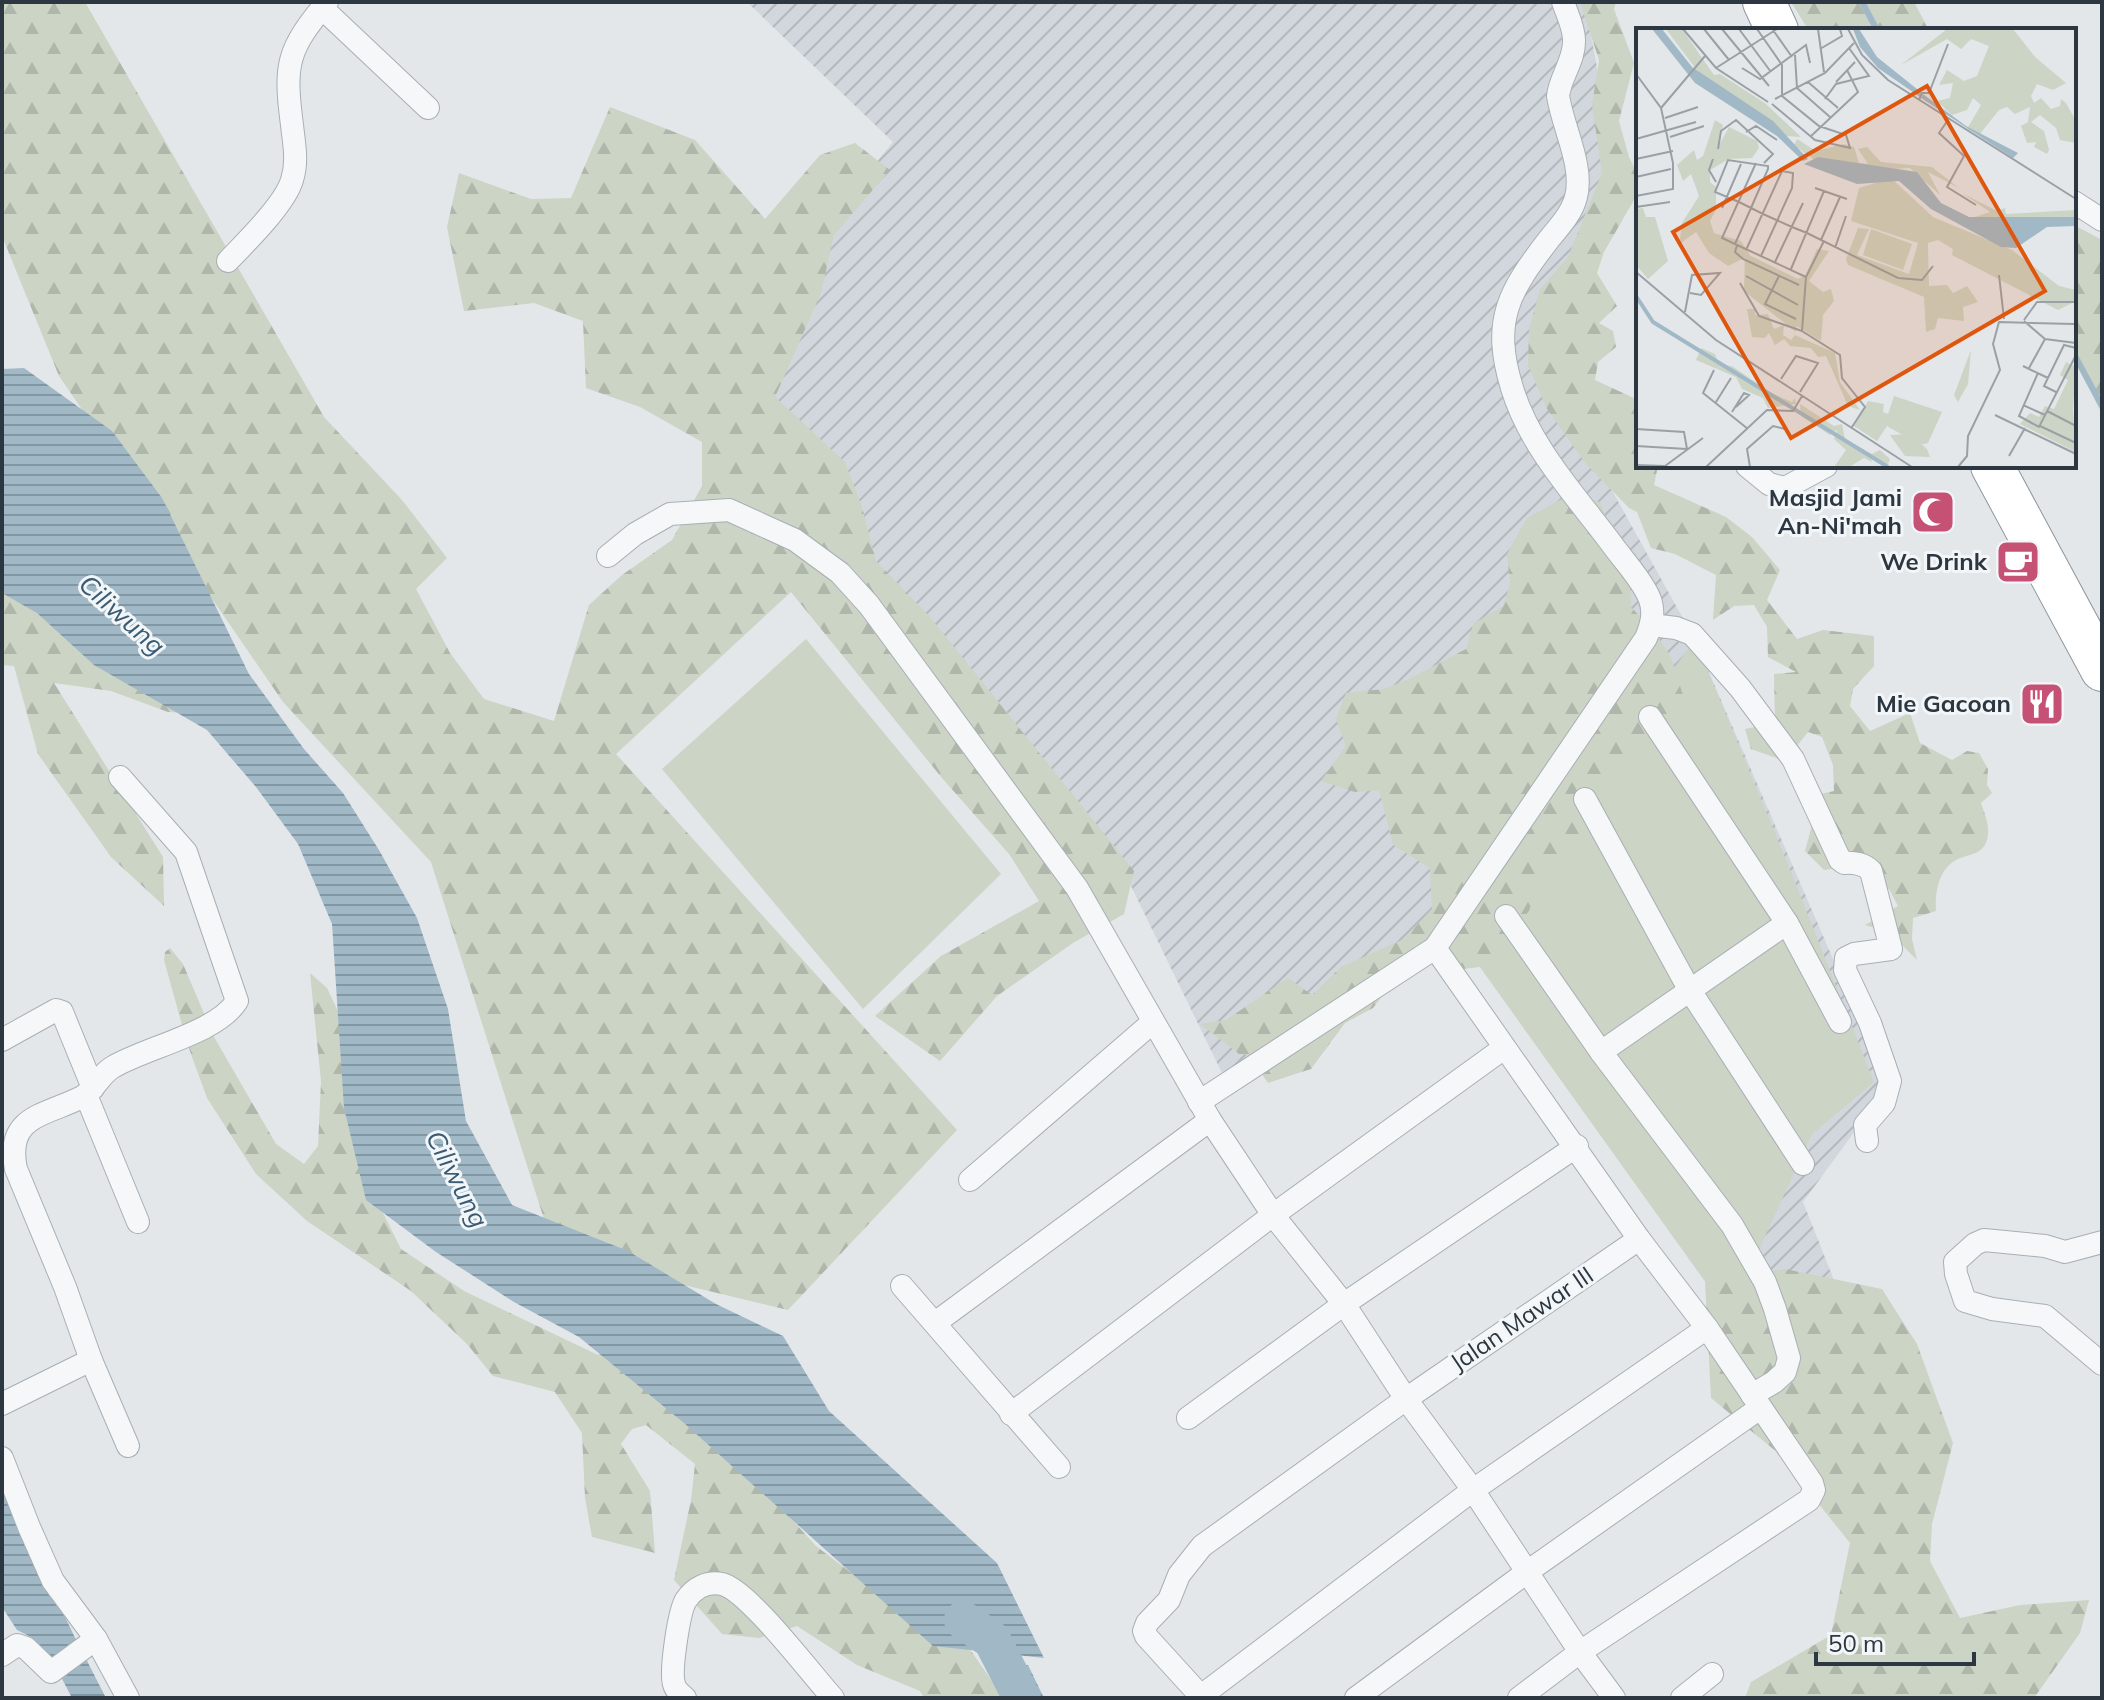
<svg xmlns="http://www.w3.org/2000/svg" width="2104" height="1700" font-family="Mulish,sans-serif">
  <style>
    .industrial { fill: url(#industrial-furrows) }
    .grass { fill: #cbd4c5 }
    .forest { fill: url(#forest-firs) }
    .water { fill: url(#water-rules) }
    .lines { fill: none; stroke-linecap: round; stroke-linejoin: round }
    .stream { stroke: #a1b9c7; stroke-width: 6 }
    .river { stroke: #a1b9c7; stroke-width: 38 }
    .street-casing { stroke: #a8afb4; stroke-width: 24 }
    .highway-casing { stroke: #8c97a0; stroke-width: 44 }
    .street { stroke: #f6f7f9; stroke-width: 22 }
    .highway { stroke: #fff; stroke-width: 42 }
    .labels { text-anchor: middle; stroke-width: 6; stroke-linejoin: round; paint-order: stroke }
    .poi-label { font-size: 24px; font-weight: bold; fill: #2c3741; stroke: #f3f6f8; text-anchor: end }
    .street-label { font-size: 24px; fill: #2c3741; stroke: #f3f6f8 }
    .water-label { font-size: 26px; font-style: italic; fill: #395b73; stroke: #f3f6f8 }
    .inset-river { fill: none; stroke: #a1b9c7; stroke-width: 4 }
    .inset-road { fill: none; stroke: #9aa1a6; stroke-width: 2 }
    .view { fill: #df570f; fill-opacity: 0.15; stroke: #df570f; stroke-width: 4 }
    .inset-edge { fill: none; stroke: #2c3741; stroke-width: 4 }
  </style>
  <defs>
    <pattern id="industrial-furrows" width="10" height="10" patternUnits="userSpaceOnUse" patternTransform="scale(2)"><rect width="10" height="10" fill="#d1d7dc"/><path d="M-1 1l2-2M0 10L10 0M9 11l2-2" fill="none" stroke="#b4b9be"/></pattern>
    <pattern id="forest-firs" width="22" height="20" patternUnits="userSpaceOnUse" patternTransform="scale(2)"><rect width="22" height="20" fill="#cbd4c5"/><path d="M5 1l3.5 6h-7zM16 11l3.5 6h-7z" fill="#aeb7aa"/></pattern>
    <pattern id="water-rules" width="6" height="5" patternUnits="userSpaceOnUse" patternTransform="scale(2)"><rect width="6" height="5" fill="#a1b9c7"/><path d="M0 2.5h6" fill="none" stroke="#8397a3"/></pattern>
  </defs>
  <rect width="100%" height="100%" fill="#e3e7ea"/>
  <!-- industrial -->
  <polygon class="industrial" points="747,2 1585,2 1615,167 1539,359 1695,640 1888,1086 1803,1202 1913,1479 1450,922 1223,1075 1130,884 853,550 721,352 893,142"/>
  <!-- grass -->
  <g class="grass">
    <polygon points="806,639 1001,874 863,1009 662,769"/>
    <polygon points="1695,640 1787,862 1874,1082 1812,1134 1729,1315 1477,963 1474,935"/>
  </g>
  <!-- forest -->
  <g class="forest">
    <polygon points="2,2 85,2 324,417 402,500 447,558 416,589 450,653 484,699 554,721 589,605 622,575 672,540 702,486 702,442 640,407 586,388 583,321 534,303 464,311 447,227 459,173 531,199 571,198 610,107 695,140 765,219 820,155 855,143 890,170 834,235 821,293 775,397 845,462 862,507 876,561 930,617 1134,871 1124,914 1073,943 997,996 940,1061 875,1016 941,956 1039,901 1009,854 942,778 791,592 616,754 957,1130 788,1310 555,1254 431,862 283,702 59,376 2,236"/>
    <path d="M1580 2H1616L1614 9 1634 63 1619 121 1629 157 1638 175V193L1604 252 1597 273 1617 306 1599 323 1613 331 1616 347 1598 362 1595 380 1638 400V466H1658L1654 485 1726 517 1752 537 1780 570 1767 600 1797 639 1823 630 1874 636V666L1853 689 1850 706 1870 731 1910 713 1920 743 1952 760 1967 751 1979 753 1988 769 1987 785 1992 793 1981 803C1984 812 1989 824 1988 834 1986 856 1969 853 1956 860 1938 870 1935 893 1936 911L1913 918 1912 939 1917 960 1889 932 1865 925 1898 906 1889 889 1866 892 1870 873 1853 866 1824 870 1805 851 1812 825 1811 796 1834 791 1833 765 1822 737 1808 732 1785 761 1751 749 1745 729 1775 723 1774 674 1796 672 1768 657 1767 627 1754 605 1734 606 1713 620 1716 575 1675 554 1651 548 1637 512 1629 508 1586 464 1547 409 1528 365 1529 330 1540 289 1568 257 1602 173 1592 105 1599 60Z"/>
    <polygon points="1791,2 1914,2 1929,30 1829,30 1825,26 1806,26"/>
    <polygon points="2074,225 2102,240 2102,414 2074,359"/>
    <polygon points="1571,494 1600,502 1630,580 1631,607 1655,633 1671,657 1687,708 1672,736 1641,746 1609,788 1588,836 1564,865 1539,882 1529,911 1509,934 1497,965 1455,970 1439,949 1399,974 1373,1008 1345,1023 1311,1069 1268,1083 1249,1055 1239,1054 1200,1024 1226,1020 1288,978 1312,995 1341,967 1404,939 1432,909 1430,868 1393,845 1379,790 1355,792 1321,781 1346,746 1336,719 1346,693 1384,689 1409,679 1466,649 1473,624 1503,606 1510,584 1507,554 1527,518"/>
    <polygon points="2,574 193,713 168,712 111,691 54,683 163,857 164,906 111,857 38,754 14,666 2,665"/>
    <polygon points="170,948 183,964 214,1037 276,1144 304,1164 318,1146 321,1081 310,973 327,988 342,1020 365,1177 401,1249 464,1291 598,1355 601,1352 714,1434 816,1546 908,1616 971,1651 1004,1698 924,1698 920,1691 857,1665 797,1626 759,1638 722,1634 674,1580 691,1500 695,1464 646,1425 632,1429 621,1444 650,1491 655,1553 592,1537 585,1498 582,1433 555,1392 493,1376 467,1344 411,1291 307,1221 256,1174 207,1098 187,1043 164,960 165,952"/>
    <polygon points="1785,1269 1882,1289 1917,1344 1953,1443 1932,1524 1930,1561 1960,1618 2020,1605 2089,1600 2080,1633 2034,1698 1745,1698 1751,1682 1831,1635 1850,1543 1778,1453 1711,1398 1705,1281"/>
  </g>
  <!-- water -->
  <g class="water">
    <polygon points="24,368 112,431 162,498 249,674 304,749 343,793 379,850 417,918 448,1009 466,1121 512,1205 628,1251 716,1304 783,1336 829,1411 997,1563 1044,1658 933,1646 684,1423 579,1337 514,1302 436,1252 366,1200 344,1108 332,924 298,844 256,787 207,730 94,665 37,613 2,593 2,369"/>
    <polygon points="2,1485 78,1644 53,1661 31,1637 17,1630 2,1607"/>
    <polygon points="84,1655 106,1698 72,1698 58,1671"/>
    <polygon points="1028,1665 1044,1698 1012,1698 997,1671"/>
  </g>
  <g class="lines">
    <!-- stream -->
    <g class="stream">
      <polyline points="1862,2 1877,30"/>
      <polyline points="2074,354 2102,406"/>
    </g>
    <!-- river -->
    <polyline class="river" points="963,1620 992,1640 1022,1698"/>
    <!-- street casing -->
    <g class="street-casing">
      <g id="street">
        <polyline points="322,8 428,108"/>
        <polyline points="2074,202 2102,220"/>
        <path d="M228 261C246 242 285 204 292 180 298 161 294 144 292 125 284 64 287 50 327 2"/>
        <polyline points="1747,466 1769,484 1785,488 1826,466"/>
        <polyline points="608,556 635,534 670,514 729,510 795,540 840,573 869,605 1077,888 1210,1120 1273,1215 1344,1304 1406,1399 1473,1490 1580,1652 1614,1698"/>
        <path d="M1651 625 1676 628 1692 634 1740 688 1793 759 1840 860 1844 863C1853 862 1865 864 1871 871L1891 949 1854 954 1846 958 1845 970 1870 1023 1890 1081 1884 1103 1865 1125 1867 1141"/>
        <polyline points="1585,799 1689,989 1803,1164"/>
        <polyline points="1506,916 1601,1052 1732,1225 1765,1282 1775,1309 1789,1358 1785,1372 1774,1382 1752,1395"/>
        <polyline points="1787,923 1840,1022"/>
        <polyline points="1435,948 1639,1239 1707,1328 1812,1483 1814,1490 1809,1500 1580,1652 1519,1698"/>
        <polyline points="2,1040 56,1010 62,1012 93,1088"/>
        <polyline points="1601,1052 1787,923 1650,717"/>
        <polyline points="86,1095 138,1222"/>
        <path d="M1199 1102 1435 948 1646 638C1652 624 1655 611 1649 597 1641 579 1625 562 1614 547 1578 498 1530 448 1512 388 1491 320 1509 291 1550 238 1560 226 1572 213 1576 197 1584 166 1563 128 1558 96 1560 77 1575 60 1574 40 1574 27 1567 14 1563 2"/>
        <polyline points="970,1180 1153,1022"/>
        <polyline points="1639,1239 1406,1399 1202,1546 1179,1575 1169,1600 1147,1623 1144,1631 1146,1636 1197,1692 1205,1693 1473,1490 1707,1328"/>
        <polyline points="2102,1242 2065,1252 2045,1246 1984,1240 1975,1244 1955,1262 1956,1274 1965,1301 1992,1309 2045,1316 2102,1364"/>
        <polyline points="902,1286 1059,1467"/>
        <polyline points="935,1323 1210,1120"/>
        <polyline points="91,1360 128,1446"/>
        <path d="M2 1404 91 1360 65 1287 16 1169C5 1116 44 1116 82 1097 95 1090 100 1074 113 1067 147 1047 217 1033 237 1001L186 852 120 777"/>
        <polyline points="1011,1414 1273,1215 1504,1048"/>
        <polyline points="1188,1418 1344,1304 1577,1146"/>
        <polyline points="2,1458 29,1527 53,1581 96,1639 128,1698"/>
        <polyline points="2,1655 17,1645 26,1648 51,1672 96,1639"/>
        <path d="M685 1698C681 1694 675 1690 674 1684 670 1671 679 1611 686 1600 694 1588 707 1581 722 1584 748 1590 812 1675 833 1698"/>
        <polyline points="1356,1698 1527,1572 1760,1408"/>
        <polyline points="1682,1698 1712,1674"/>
      </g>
    </g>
    <!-- highway casing -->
    <g class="highway-casing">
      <g id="highway">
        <polyline points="1764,2 1777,30"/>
        <polyline points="1992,466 2102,670"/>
      </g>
    </g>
    <!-- street -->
    <use href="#street" class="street"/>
    <!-- highway -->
    <use href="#highway" class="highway"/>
  </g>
  <!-- icons -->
  <defs>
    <g id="mosque-square" transform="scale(2.3)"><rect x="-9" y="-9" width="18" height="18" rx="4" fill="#c55275" stroke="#f3f6f8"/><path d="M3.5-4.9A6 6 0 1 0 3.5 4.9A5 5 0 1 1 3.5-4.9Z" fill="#fff"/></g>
    <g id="cafe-square" transform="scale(2.3)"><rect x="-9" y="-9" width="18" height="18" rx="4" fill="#c55275" stroke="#f3f6f8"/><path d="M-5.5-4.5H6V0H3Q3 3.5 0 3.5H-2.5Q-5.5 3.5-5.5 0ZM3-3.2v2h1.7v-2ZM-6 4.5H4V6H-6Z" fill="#fff"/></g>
    <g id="restaurant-square" transform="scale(2.3)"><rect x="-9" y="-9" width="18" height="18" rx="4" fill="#c55275" stroke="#f3f6f8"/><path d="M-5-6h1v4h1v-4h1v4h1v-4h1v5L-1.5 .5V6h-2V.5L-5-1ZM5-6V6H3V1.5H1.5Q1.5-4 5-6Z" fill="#fff"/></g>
  </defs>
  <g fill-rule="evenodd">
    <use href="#mosque-square" x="1933" y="512"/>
    <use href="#cafe-square" x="2018" y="562"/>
    <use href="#restaurant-square" x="2042" y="704"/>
  </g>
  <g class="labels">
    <!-- poi labels -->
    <g class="poi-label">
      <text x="1902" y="506">Masjid Jami<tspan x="1902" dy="28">An-Ni'mah</tspan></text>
      <text x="1987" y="570">We Drink</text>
      <text x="2011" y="712">Mie Gacoan</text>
    </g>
    <!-- street labels -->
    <g class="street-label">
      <text transform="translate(1522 1319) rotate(-34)" y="8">Jalan Mawar III</text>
    </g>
    <!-- water labels -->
    <g class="water-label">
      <text transform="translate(122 615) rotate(42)" y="9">Ciliwung</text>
      <text transform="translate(457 1179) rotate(63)" y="9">Ciliwung</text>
    </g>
  </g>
  <!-- overview -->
  <g transform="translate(1636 28)">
    <rect width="440" height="440" fill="#e3e7ea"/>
    <path d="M7 180 10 189H19L32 233 12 251 0 237V181ZM235 201 276 216 267 242 227 227ZM109 225 166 253 160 304 108 263ZM440 333 437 381 440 424 384 396 394 385 403 389 409 378 418 381 432 352 424 347 430 334 437 338ZM258 368 306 384 292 415 284 417 251 398 241 413 218 398 232 373 248 376 247 384 252 386Z" fill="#cbd4c5"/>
    <path d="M30 1H46L78 47 84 46 130 76 165 109 150 108 66 49ZM311 1H377L399 29 430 55 417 62 401 56 395 68 398 75 405 70 415 81 424 78 425 71 430 75 440 93V115L424 112 420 100 404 87 395 94 408 103 413 122 411 126 398 119 400 114 391 115 385 98 392 94 394 79 379 86 371 79 363 82 343 107 331 101 345 77 337 70 331 82 316 87 301 73 314 70 317 55 303 57 311 42 328 53 341 48 353 18 335 11 325 21 311 11 265 37ZM79 92 87 97 81 121 93 99 121 113 123 120 116 130 93 131 74 142V154L80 159V182L74 193 78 205 105 213 114 227 92 238 73 225 60 204 45 215 44 211 46 195 63 168 55 146 47 153 41 137 58 122 61 132 67 128ZM161 111 180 123 208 116 218 119 223 135 232 136 222 121 231 119 245 134 296 139 323 160 292 144 304 167 274 140 242 142 177 131 158 117ZM255 150 297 189 376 222 423 258 440 262V273L422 282 316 227 317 221 302 212 292 215 293 258 311 257 317 265 331 258 342 274 327 279 328 293 302 290 299 301 290 304 288 269 212 237 210 231 222 200 233 201 221 227 273 246 282 215 215 193 223 160ZM326 165 361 183 369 180 370 186 440 182V189L386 195 336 190 354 184ZM181 221 193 223 173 253 187 264 195 261 198 273 187 287 185 313 156 295 161 251 169 248ZM111 281H119V287L132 286 138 301 148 297 147 307 155 312 159 307 199 325 204 354 224 382 212 378 190 328 182 329 175 320 154 318 148 311 139 317 133 305 129 310 116 309ZM65 320 79 326 83 337 96 338 135 365 156 374 159 370 160 376 132 380 127 370 106 361 100 349 60 332ZM335 322 332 356 322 374 318 367ZM164 376 198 398 206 396 209 411 236 426 244 422 254 431 252 436 248 438 234 427 236 434 228 430 213 439H198L210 422 198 411 201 402 194 407 165 388ZM274 406 291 421 294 429 269 428 254 407Z" fill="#cbd4c5"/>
    <path d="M16 1H26L56 39 137 93 172 131 167 133 141 108 59 55ZM217 1H223L241 29 286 65 284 69 242 40 224 19ZM287 66 330 98 382 125 377 130 285 70ZM182 129 281 144 305 175 333 189H440V198L411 199 380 220 365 219 295 181 263 153 221 156 168 136Z" fill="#a1b9c7"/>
    <path class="inset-river" d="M0 268 17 294 252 439"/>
    <path class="inset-road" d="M47 1 80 40 132 74M68 1 93 32M86 1 133 58M103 1 135 44M121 1 146 37V68L183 98 210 107 214 120 179 112 136 76M182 1 188 44M212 1 226 27 252 52 440 171M137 2 156 29M184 21 206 8 204 1M159 27 161 60 194 89M80 40 141 1M106 40 124 51 170 17 174 35M0 46 25 80 37 135V161L0 168M172 54 202 80M200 54 219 34M139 71 189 45 218 15M189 71 200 56 233 48 213 20M283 72 286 65H293L312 16M25 80 69 28M29 90 62 79M312 92 303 105 328 128 311 159 340 177M110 104 120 98 141 112M34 109 68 98M174 109 222 64 211 42M0 111 60 94M82 121 85 103 100 92 137 126 128 135M0 131 37 123M77 131 73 142 80 154M120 135 86 210 170 249M0 149 35 141M179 160 211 171M0 179 34 174M86 180 105 136M185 212 204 169M188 213 170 249 166 303 204 327 206 350 229 379 216 399M99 216 115 180 132 141V138L92 132 79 164 103 174 127 186 156 199 171 205 262 250 286 252 297 238M101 217 99 224 107 231 163 257M199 220 210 188M110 222 146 143 157 145 156 160 125 228M139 234 167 175M155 241 188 163M0 244 80 312 276 439M363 247 368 291M110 248 162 277M143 248 129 276 160 291M104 255 123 288 166 303M49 284 56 247 84 245 65 267 54 265M388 292 401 274H440M388 293 409 311 440 315M387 338 412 350M393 340 409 311M78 342 67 365 112 401M402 345 383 388 403 399 440 327M145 351 160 328 182 335 164 364M420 364 408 358 428 317 440 320M80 374 95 350M387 377 409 387M411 383 440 398M96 384 108 365 113 367 100 379M359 387 440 426M404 398 440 415M0 401 48 404 51 421M0 418 51 421M373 428 389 400M0 437 29 438 67 410M70 439 131 382 157 383 166 368M114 439 111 421 137 398 149 401M322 439 331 428 332 408 364 342 357 316 363 294 438 296"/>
    <path class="view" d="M291 58 409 263 155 410 37 204Z"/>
    <rect width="440" height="440" class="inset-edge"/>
  </g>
  <!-- border -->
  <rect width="2104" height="1700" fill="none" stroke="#2c3741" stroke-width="8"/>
  <!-- scale -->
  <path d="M1816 1652v12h158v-12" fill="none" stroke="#2c3741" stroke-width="4"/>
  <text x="1828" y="1652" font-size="24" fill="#2c3741" stroke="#f3f6f8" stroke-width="6" paint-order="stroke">50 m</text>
</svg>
